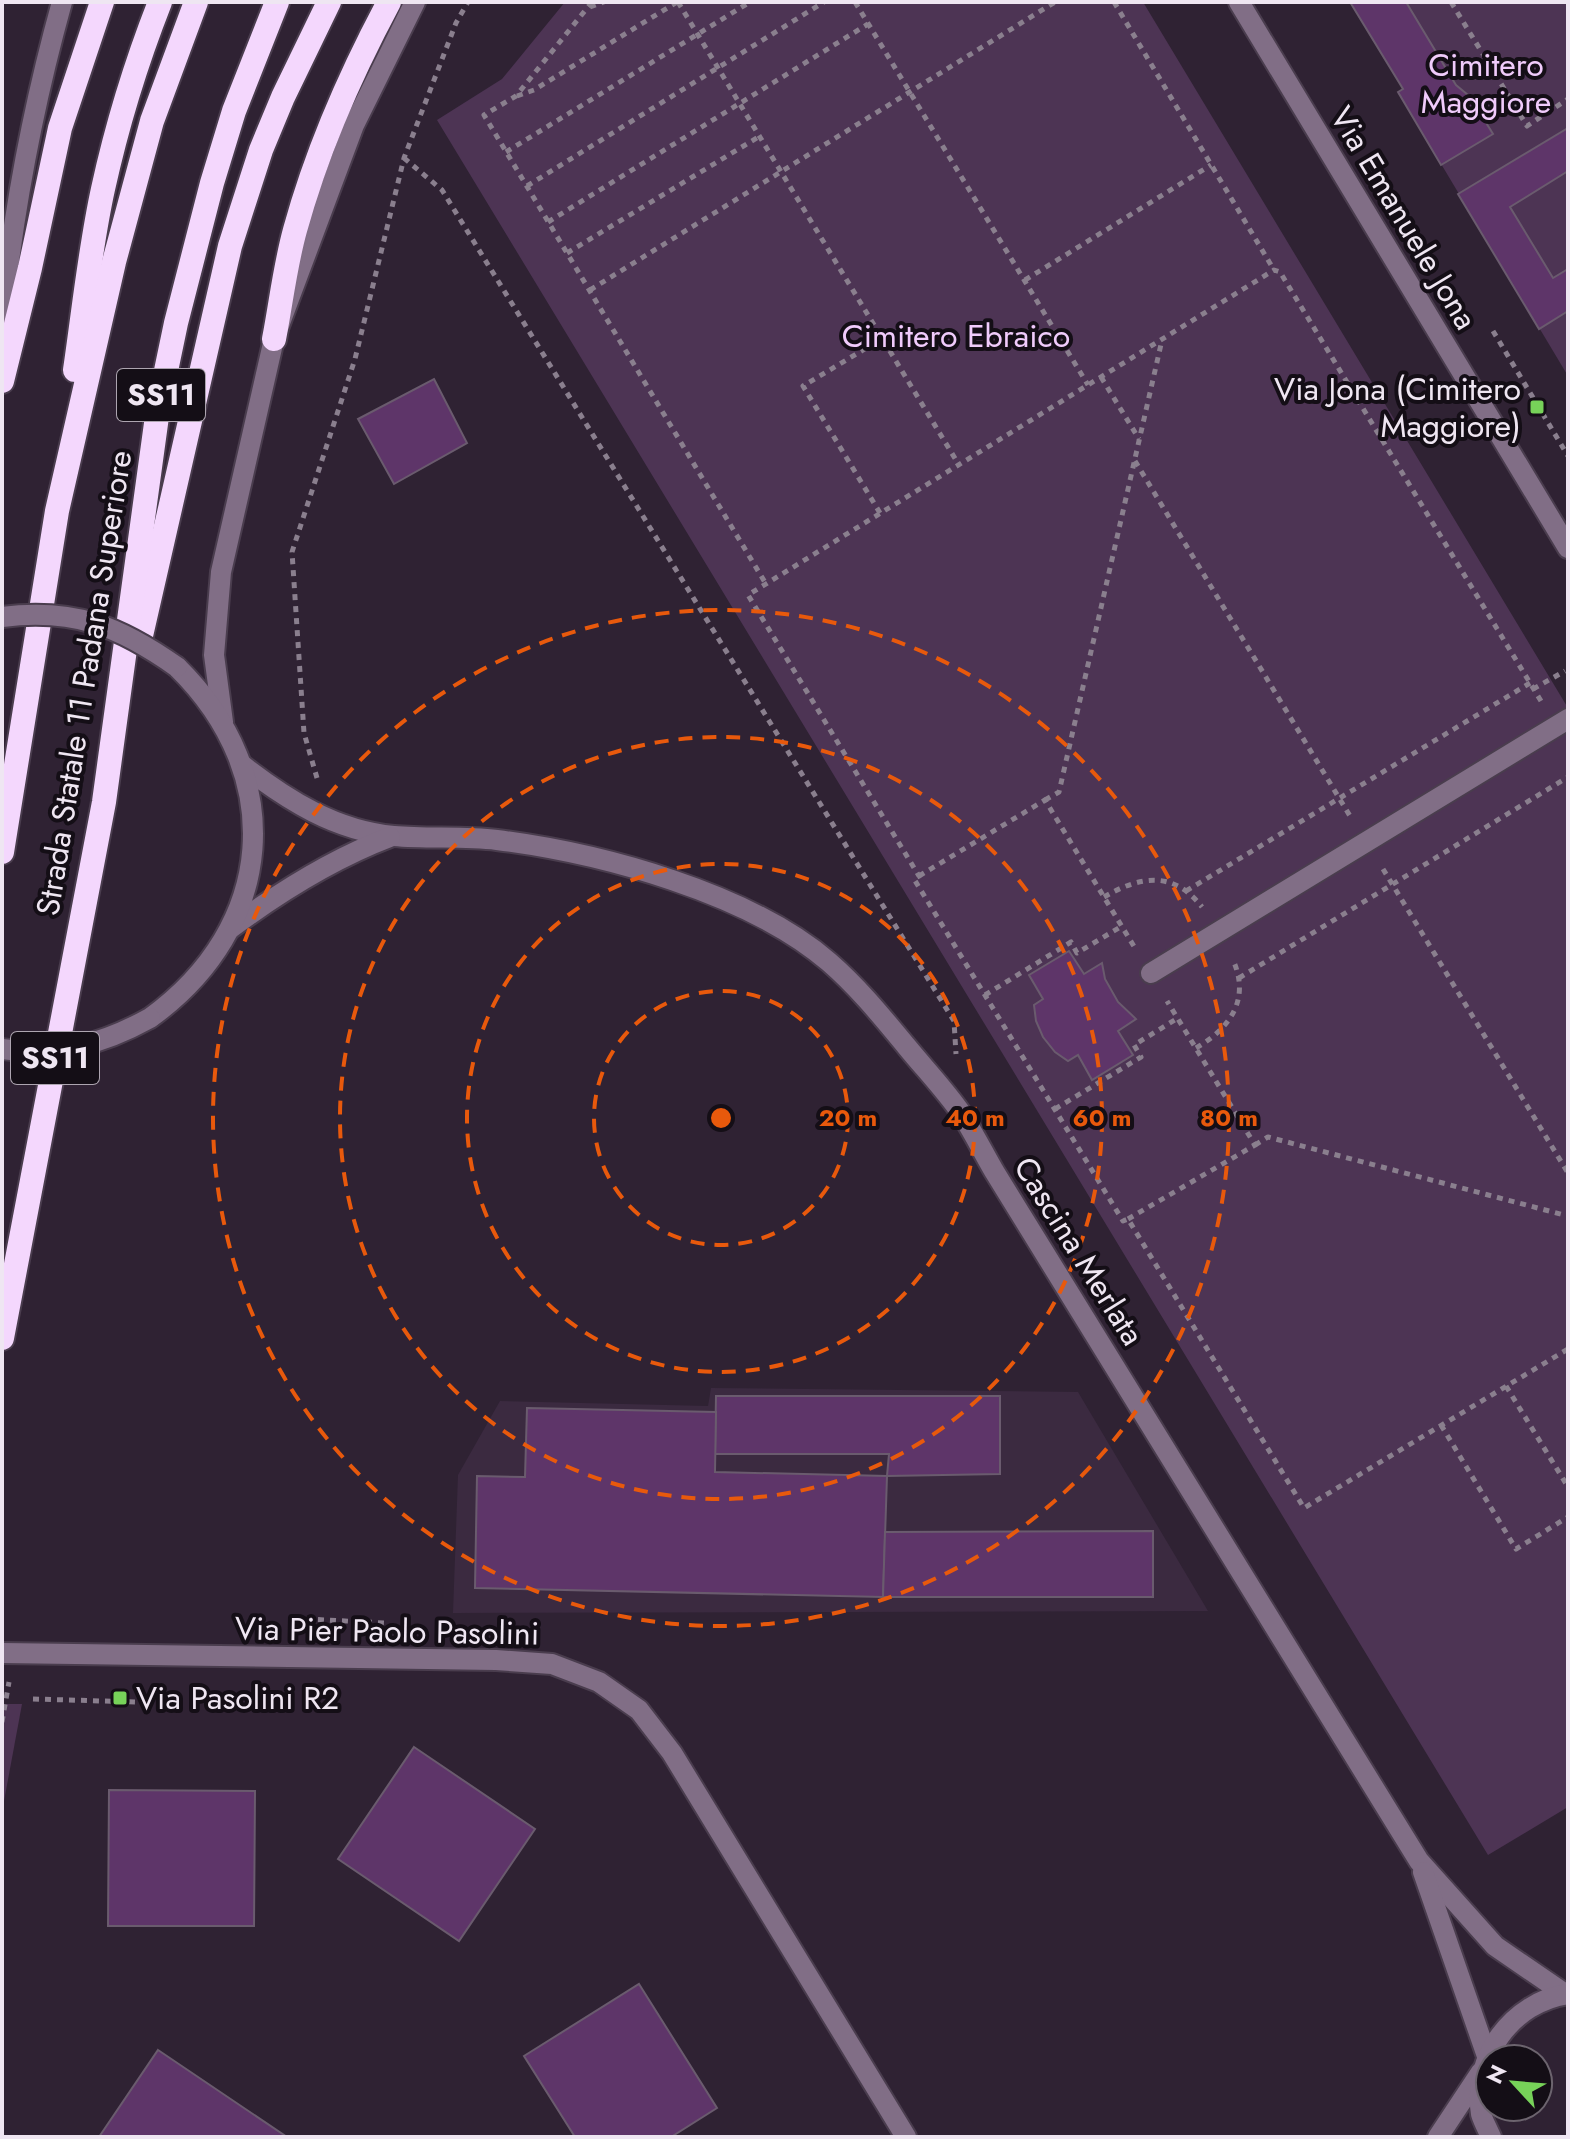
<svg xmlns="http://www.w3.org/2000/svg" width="1570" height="2139" font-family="Jost,sans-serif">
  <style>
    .built { fill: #3b2a40 }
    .green { fill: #4d3454 }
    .building { fill: #5e3569; stroke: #6a5b6e; stroke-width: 2 }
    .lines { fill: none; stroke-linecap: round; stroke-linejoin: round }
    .minor-casing { stroke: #4a3d4e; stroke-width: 24 }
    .highway-casing { stroke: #4a3d4e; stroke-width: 28 }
    .path { stroke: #8a7f8e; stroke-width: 5; stroke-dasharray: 6 6; stroke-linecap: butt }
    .minor { stroke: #816e86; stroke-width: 20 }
    .highway { stroke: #f4d7fd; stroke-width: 24 }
    .minor-bridge-casing { stroke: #4a3d4e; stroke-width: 24; stroke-linecap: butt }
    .minor-bridge { stroke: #816e86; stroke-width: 20 }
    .ring { fill: none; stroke: #e8590c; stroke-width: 4; stroke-dasharray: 14 10 }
    .poi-dot { fill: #77d259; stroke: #140e16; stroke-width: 3 }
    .labels { text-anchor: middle; stroke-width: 8; stroke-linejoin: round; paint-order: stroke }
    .shield { fill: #140e16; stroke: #ada5b0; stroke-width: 2 }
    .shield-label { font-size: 30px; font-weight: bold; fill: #efe6f2 }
    .park-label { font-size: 32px; fill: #f0cbfb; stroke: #140e16 }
    .street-label { font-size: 32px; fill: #efe6f2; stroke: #140e16 }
    .poi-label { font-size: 32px; fill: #efe6f2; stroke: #140e16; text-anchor: end }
    .centre { fill: #e8590c; stroke: #140e16; stroke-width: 4 }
    .ring-label { font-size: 24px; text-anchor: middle; font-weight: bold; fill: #e8590c; stroke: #140e16; stroke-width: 8; stroke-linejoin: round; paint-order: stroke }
  </style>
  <rect width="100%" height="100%" fill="#2f2233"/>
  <!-- built -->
  <polygon class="built" points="711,1388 1078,1392 1208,1611 453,1613 458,1475 500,1401 708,1406"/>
  <!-- green -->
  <g class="green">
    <polygon points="565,2 1143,2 1568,708 1568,1807 1488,1855 437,120 502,79"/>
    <polygon points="1351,2 1568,2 1568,376 1398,92 1403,89"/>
    <polygon points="2,1704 22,1704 2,1812"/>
  </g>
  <!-- building -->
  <g class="building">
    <polygon points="1350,2 1406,2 1456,85 1479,104 1482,112 1480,113 1493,134 1441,165 1398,92 1403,89"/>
    <polygon points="1568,128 1568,171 1510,207 1553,278 1568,269 1568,311 1539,329 1458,194"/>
    <polygon points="434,379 467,443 394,484 358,419"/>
    <polygon points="1069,951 1084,974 1102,963 1105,979 1118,1002 1136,1019 1118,1031 1133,1055 1092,1080 1078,1055 1068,1061 1055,1052 1043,1037 1036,1021 1034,1005 1043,999 1029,975"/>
    <polygon points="716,1396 1000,1396 1000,1474 887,1476 889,1454 715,1454"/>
    <polygon points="527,1408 716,1412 715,1472 887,1476 883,1597 475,1588 477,1476 525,1477"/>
    <polygon points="1153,1531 1153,1597 883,1597 885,1532"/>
    <polygon points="414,1747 535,1829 459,1941 338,1859"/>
    <polygon points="109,1790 255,1791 254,1926 108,1926"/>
    <polygon points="639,1984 717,2108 671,2137 575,2137 524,2056"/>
    <polygon points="158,2050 287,2137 99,2137"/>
  </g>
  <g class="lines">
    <!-- minor casing -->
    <g class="minor-casing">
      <g id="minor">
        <polyline points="1239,2 1568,548"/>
        <path d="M2 320C13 213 33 106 62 2"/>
        <polyline points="223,722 214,655 221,572 274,339 354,125 415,2"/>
        <path d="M242 765C287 800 336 831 394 836 428 839 463 836 497 840 601 853 749 893 829 962 859 988 883 1018 907 1047 925 1069 945 1090 961 1113 973 1132 983 1152 994 1171L1419 1861 1495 1946 1565 1994"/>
        <path d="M231 928C281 891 332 859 390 837"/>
        <polyline points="1151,973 1568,719"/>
        <path d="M150 1018C276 927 288 776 177 667"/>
        <polyline points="2,1653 496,1660 552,1664 599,1682 639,1710 672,1753 906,2137"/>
        <polyline points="1423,1872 1488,2059"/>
        <polyline points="1438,2137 1481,2072"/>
        <path d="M1491 2137C1488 2130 1483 2121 1481 2114 1472 2057 1512 2002 1568 1994"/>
      </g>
    </g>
    <!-- highway casing -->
    <g class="highway-casing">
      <g id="highway">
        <path d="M274 339C281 303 285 266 295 230 317 150 350 75 389 2"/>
        <path d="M75 370C84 309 90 248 103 189 117 125 136 63 160 2"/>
        <polyline points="2,381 30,268 60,128 102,2"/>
        <polyline points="140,640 230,246 261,150 283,97 329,2"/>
        <polyline points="2,852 57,511 114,262 152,121 196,2"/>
        <polyline points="2,1338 104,802 158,409 176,323 212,183 234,111 277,2"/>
      </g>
    </g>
    <!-- path -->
    <g class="path">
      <polyline points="592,2 516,96 484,115 766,584"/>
      <polyline points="678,2 959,465"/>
      <polyline points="855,2 1088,385"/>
      <polyline points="1114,2 1274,270"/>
      <polyline points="1451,2 1527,126 1568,99"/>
      <polyline points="590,7 604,2"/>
      <polyline points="517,96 534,90 677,2"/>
      <polyline points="506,152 750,2"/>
      <polyline points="404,158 442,190 954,1021 956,1054"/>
      <polyline points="527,186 824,2"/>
      <polyline points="548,222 868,24"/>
      <polyline points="567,253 760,136"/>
      <polyline points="1025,280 1211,165"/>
      <polyline points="590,290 1055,2"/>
      <polyline points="1493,331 1568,456"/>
      <polyline points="1101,377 1139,439"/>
      <polyline points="1135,461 1350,816"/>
      <polyline points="880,513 803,386 883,338"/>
      <polyline points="1533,689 1565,671"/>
      <polyline points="1541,701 1280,272 1274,270 748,595 919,876 914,879 1123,1221 1128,1219 1304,1508 1568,1349"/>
      <polyline points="317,778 304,733 292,552 355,359 404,158 456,23 468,2"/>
      <polyline points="1045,800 1059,792 1162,340"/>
      <polyline points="1383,869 1568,1173"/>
      <polyline points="919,876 1045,800 1135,948"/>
      <polyline points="1186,891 1530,683"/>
      <path d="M1104 897C1140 876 1173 870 1202 907"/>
      <polyline points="1239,978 1568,777"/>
      <polyline points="985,995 1071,942 1077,953 1122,926"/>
      <path d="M1196 1048C1229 1029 1251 1000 1233 960"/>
      <polyline points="1055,1109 1141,1057 1134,1045 1178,1018"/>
      <polyline points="1255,1145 1268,1137 1568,1216"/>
      <polyline points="1128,1219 1255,1145 1167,1001"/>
      <polyline points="1506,1386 1568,1487"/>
      <polyline points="1441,1425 1516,1549 1568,1517"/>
      <polyline points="306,1619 385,1623"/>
      <polyline points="33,1699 138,1702"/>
      <polyline points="2,1722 9,1682"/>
    </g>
    <!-- minor -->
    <use href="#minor" class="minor"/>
    <!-- highway -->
    <use href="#highway" class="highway"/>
    <!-- minor-bridge casing -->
    <g class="minor-bridge-casing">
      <g id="minor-bridge">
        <path d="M2 617C74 608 119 626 177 667"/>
        <path d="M2 1049C56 1057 103 1044 150 1018"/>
      </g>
    </g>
    <!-- minor-bridge -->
    <use href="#minor-bridge" class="minor-bridge"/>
  </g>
  <!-- distance rings -->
  <g class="ring">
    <circle cx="721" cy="1118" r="127"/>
    <circle cx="721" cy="1118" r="254"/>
    <circle cx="721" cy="1118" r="381"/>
    <circle cx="721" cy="1118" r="508"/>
  </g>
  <!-- markers -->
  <g class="poi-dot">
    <rect x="1529" y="399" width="16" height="16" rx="4"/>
    <rect x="112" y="1690" width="16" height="16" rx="4"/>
  </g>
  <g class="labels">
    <!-- shield labels -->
    <g class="shield">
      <rect x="117" y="369" width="88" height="52" rx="6"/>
      <rect x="11" y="1032" width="88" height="52" rx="6"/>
    </g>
    <g class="shield-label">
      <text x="161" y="405">SS11</text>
      <text x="55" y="1068">SS11</text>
    </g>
    <!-- park labels -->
    <g class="park-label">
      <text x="1486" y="76">Cimitero<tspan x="1486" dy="37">Maggiore</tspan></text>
      <text x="956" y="347">Cimitero Ebraico</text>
    </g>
    <!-- street labels -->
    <g class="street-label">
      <text transform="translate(1404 218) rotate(59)" y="11">Via Emanuele Jona</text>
      <text transform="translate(84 683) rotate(-81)" y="11">Strada Statale 11 Padana Superiore</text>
      <text transform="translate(1079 1251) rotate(58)" y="11">Cascina Merlata</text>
      <text transform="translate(387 1631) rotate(1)" y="11">Via Pier Paolo Pasolini</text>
    </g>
    <!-- poi labels -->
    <g class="poi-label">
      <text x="1521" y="400">Via Jona (Cimitero<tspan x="1521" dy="37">Maggiore)</tspan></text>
      <text x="136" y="1709" text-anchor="start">Via Pasolini R2</text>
    </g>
  </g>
  <circle cx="721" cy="1118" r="12" class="centre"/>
  <g class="ring-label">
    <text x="848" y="1126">20 m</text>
    <text x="975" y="1126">40 m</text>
    <text x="1102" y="1126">60 m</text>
    <text x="1229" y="1126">80 m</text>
  </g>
  <!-- border -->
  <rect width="1570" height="2139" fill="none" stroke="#efe6f2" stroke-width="8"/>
  <!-- north arrow -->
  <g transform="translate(1514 2083) rotate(296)"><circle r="38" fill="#140e16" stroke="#6c646e" stroke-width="2"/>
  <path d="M0-6L14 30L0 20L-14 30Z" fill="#77d259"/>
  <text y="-12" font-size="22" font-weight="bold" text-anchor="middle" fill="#efe6f2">N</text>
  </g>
</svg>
